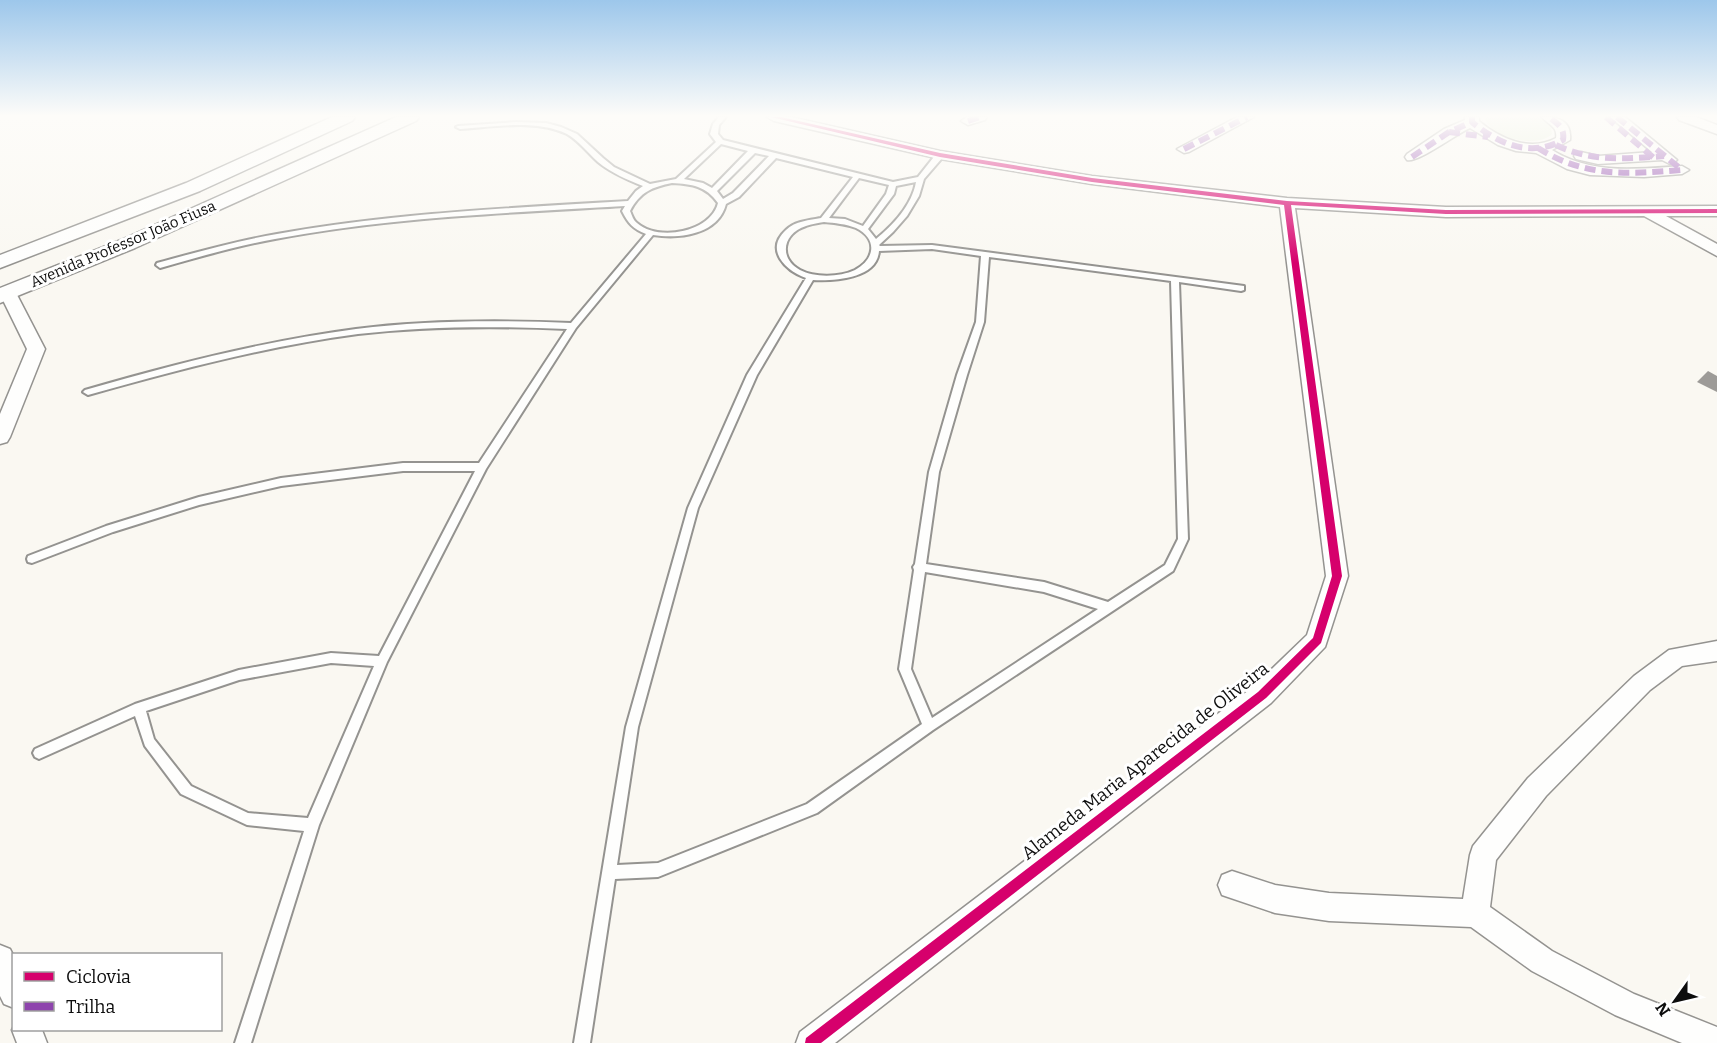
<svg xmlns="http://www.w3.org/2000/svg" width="1717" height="1043" font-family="Bitter,serif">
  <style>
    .green { fill: #e3edd4 }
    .building { fill: #9d9b98 }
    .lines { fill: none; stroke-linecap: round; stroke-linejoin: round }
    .service-casing { stroke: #949390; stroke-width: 4 }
    .minor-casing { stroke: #949390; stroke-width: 3 }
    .tertiary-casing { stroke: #949390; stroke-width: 3 }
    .service { fill: #fefefd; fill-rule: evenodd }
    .minor { fill: #fefefd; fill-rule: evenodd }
    .tertiary { fill: #fefefd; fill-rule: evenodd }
    .quiet { stroke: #8e44ad; stroke-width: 6; stroke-dasharray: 11 6; stroke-linecap: butt }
    .cycleway-casing { stroke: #fff; stroke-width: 4 }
    .cycleway { fill: #d6006c; fill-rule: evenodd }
    .labels { text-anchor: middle; stroke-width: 6; stroke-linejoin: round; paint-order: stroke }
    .far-street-label { font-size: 15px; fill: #0d0d0d; stroke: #fff }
    .street-label { font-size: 18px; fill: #0d0d0d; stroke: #fff }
  </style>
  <rect width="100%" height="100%" fill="#faf8f2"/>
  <!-- green -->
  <path class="green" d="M1485 117H1538L1551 126 1552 134C1538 149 1487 138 1485 117Z"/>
  <!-- building -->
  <polygon class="building" points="1708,371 1717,376 1717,392 1697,382"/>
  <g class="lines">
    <!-- service casing -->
    <g class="service-casing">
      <path id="service" d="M719 117H726L719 125 718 134 723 140 893 182 918 177 937 153H943V157L924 179 919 196 907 216 893 232 879 245 880 246 932 245 1244 286V290L1241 291 1179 282 1188 539 1173 571 933 730 817 813 658 877 615 879 590 1043H574L626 727 688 508 747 375 806 278C786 271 764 250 786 230 795 221 810 220 821 218L853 177 776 158 739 197 726 204C718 235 679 239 653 235L576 328 486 469 387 662 319 825 251 1043H235L304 831 247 825 181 794 145 746 135 716 39 759 35 757 33 753 35 749 135 704 239 670 331 653 379 656 475 471H403L281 486 199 505 113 532 32 563 28 562 27 559 28 556 106 526 199 497 281 478 403 463H479L567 329C497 326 427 326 358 334 267 346 177 370 88 395L83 392 85 390C174 364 264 341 356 329 427 320 499 320 571 323L646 234C633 229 628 223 622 211L625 206C508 213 390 217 275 239 236 246 198 257 160 268L156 265 157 263C197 252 236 241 277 234 393 213 511 208 628 201L636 191 643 186C628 180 611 173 598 162 588 153 579 141 567 134 536 119 493 127 460 129L456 127 458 126 516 122 546 123 561 127 577 134 603 158 614 167 650 184 676 179 716 142 710 134 713 124ZM721 144 748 151 712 188 703 183 684 179ZM755 153 769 156 733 193 723 199 717 191ZM859 178 889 185 886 194 863 226 845 219 829 218ZM916 182C912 205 893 225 876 239L868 229 894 194 896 186ZM672 183C692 184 706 186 718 203 711 232 658 242 637 223 633 220 632 215 630 211 640 192 652 187 672 183ZM824 222C835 223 846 224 856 228 878 239 875 259 855 270 840 277 815 278 800 270 778 258 783 233 806 226 811 224 818 223 824 222ZM932 249 981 256 976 322 957 375 929 472 915 564 913 567 914 570 899 669 922 724 807 804 658 863 617 865 638 727 698 508 757 375 813 280C834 281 877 279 879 251ZM989 257 1171 281 1178 539 1165 565 1108 602 1044 582 926 564 939 472 967 375 984 322ZM925 572 1044 592 1098 609 932 718 911 669ZM331 663 374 666 308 818 248 813 191 786 154 739 146 711 239 680Z"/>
    </g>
    <!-- minor casing -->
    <g class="minor-casing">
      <g id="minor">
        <polygon points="767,117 791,117 940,151 1092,176 1287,198 1446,207 1717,206 1717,216 1666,216 1717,244 1717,256 1644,216 1446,217 1295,208 1348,576 1325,647 1271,703 835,1043 796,1043 800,1032 1253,687 1307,635 1326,576 1280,207 1092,184 940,159 774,121"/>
        <polygon points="967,117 987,117 985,120 968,125 961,121"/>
        <polygon points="1237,117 1254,117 1189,152 1184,153 1177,149"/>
        <path d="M1465 117H1479V121C1500 139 1530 152 1556 138 1558 126 1548 125 1542 117 1558 116 1572 121 1570 140L1552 150C1592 175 1637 169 1682 166L1689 170 1682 174 1644 177 1590 175 1567 169 1536 153 1516 151 1498 145 1470 128C1456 134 1418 163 1407 160L1405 157 1407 154 1444 129 1465 120Z"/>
        <polygon points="1610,117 1625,117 1677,160 1670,164 1662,160 1598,164 1576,159 1574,156 1576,153 1581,152 1598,156 1652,152"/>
        <polygon points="1677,117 1696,117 1717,125 1717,134 1679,120"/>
        <polygon points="8,288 14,289 16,293 45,349 10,437 7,442 0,444 0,414 27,349 0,294 2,289"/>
        <polygon points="1717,641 1717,661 1682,666 1650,690 1546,796 1496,860 1490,907 1552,951 1634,994 1717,1027 1717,1043 1682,1043 1615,1015 1532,971 1471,927 1329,921 1275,913 1222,895 1218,885 1222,875 1232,871 1275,885 1329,893 1463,899 1470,855 1473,846 1528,778 1634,676 1669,650"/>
        <polygon points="0,945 10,949 14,957 14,1008 4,1004 0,996"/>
        <polygon points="14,1026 14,1030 42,1030 47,1043 17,1043 12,1030"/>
      </g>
    </g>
    <!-- tertiary casing -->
    <g class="tertiary-casing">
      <g id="tertiary">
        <polygon points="332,117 355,117 352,121 200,191 0,268 0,255 186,183"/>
        <polygon points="396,117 419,117 416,121 135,248 0,303 0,288 121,240"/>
      </g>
    </g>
    <!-- service -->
    <use href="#service" class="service"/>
    <!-- minor -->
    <use href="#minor" class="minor"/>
    <!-- tertiary -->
    <use href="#tertiary" class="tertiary"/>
    <!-- quiet -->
    <g class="quiet">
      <path d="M1472 117V122C1498 144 1531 158 1563 140 1565 128 1558 124 1549 117"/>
      <polyline points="1606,117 1655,159"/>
      <polyline points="1617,117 1682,170"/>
      <polyline points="968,121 980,117"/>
      <polyline points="1449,132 1488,137"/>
      <path d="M1556 145C1591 162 1626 159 1664 156"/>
      <path d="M1538 148C1586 178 1628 174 1682 170"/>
      <polyline points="1184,149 1247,117"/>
      <polyline points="1412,157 1449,132 1472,122"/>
    </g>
    <!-- cycleway casing -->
    <g class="cycleway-casing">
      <polygon id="cycleway" points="771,117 781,117 940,153 1092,178 1287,201 1446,210 1717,209 1717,213 1446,214 1291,205 1342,576 1321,643 1266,698 821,1043 805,1043 806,1038 1258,692 1313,638 1332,576 1284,205 1092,182 940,157"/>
    </g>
    <!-- cycleway -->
    <use href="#cycleway" class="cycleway"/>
  </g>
  <!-- sky -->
  <linearGradient id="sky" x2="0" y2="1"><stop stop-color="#9dc7eb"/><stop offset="0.44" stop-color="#fdfcf9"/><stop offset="1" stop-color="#fdfcf9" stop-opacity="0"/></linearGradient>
  <rect width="1717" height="263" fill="url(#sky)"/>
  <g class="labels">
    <!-- far-street labels -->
    <g class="far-street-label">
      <text transform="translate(123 244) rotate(-23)" y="5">Avenida Professor João Fiusa</text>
    </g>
    <!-- street labels -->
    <g class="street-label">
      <text transform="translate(1145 761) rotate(-38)" y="6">Alameda Maria Aparecida de Oliveira</text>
    </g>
  </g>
  <!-- legend -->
  <rect x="12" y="953" width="210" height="78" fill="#ffffff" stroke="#9e9e9e" stroke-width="1.5"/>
  <rect x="24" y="972" width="30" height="9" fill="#d6006c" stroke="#9e9e9e" stroke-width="1.5"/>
  <text x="66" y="983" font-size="18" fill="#0d0d0d">Ciclovia</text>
  <rect x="24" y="1002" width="30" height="9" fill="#8e44ad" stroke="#9e9e9e" stroke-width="1.5"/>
  <text x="66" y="1013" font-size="18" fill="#0d0d0d">Trilha</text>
  <!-- north arrow -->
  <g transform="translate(1675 1001) rotate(236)" stroke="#ffffff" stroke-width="4.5" paint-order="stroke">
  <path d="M0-4.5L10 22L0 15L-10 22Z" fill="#0d0d0d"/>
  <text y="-9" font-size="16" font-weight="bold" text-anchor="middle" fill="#0d0d0d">N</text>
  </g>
</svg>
